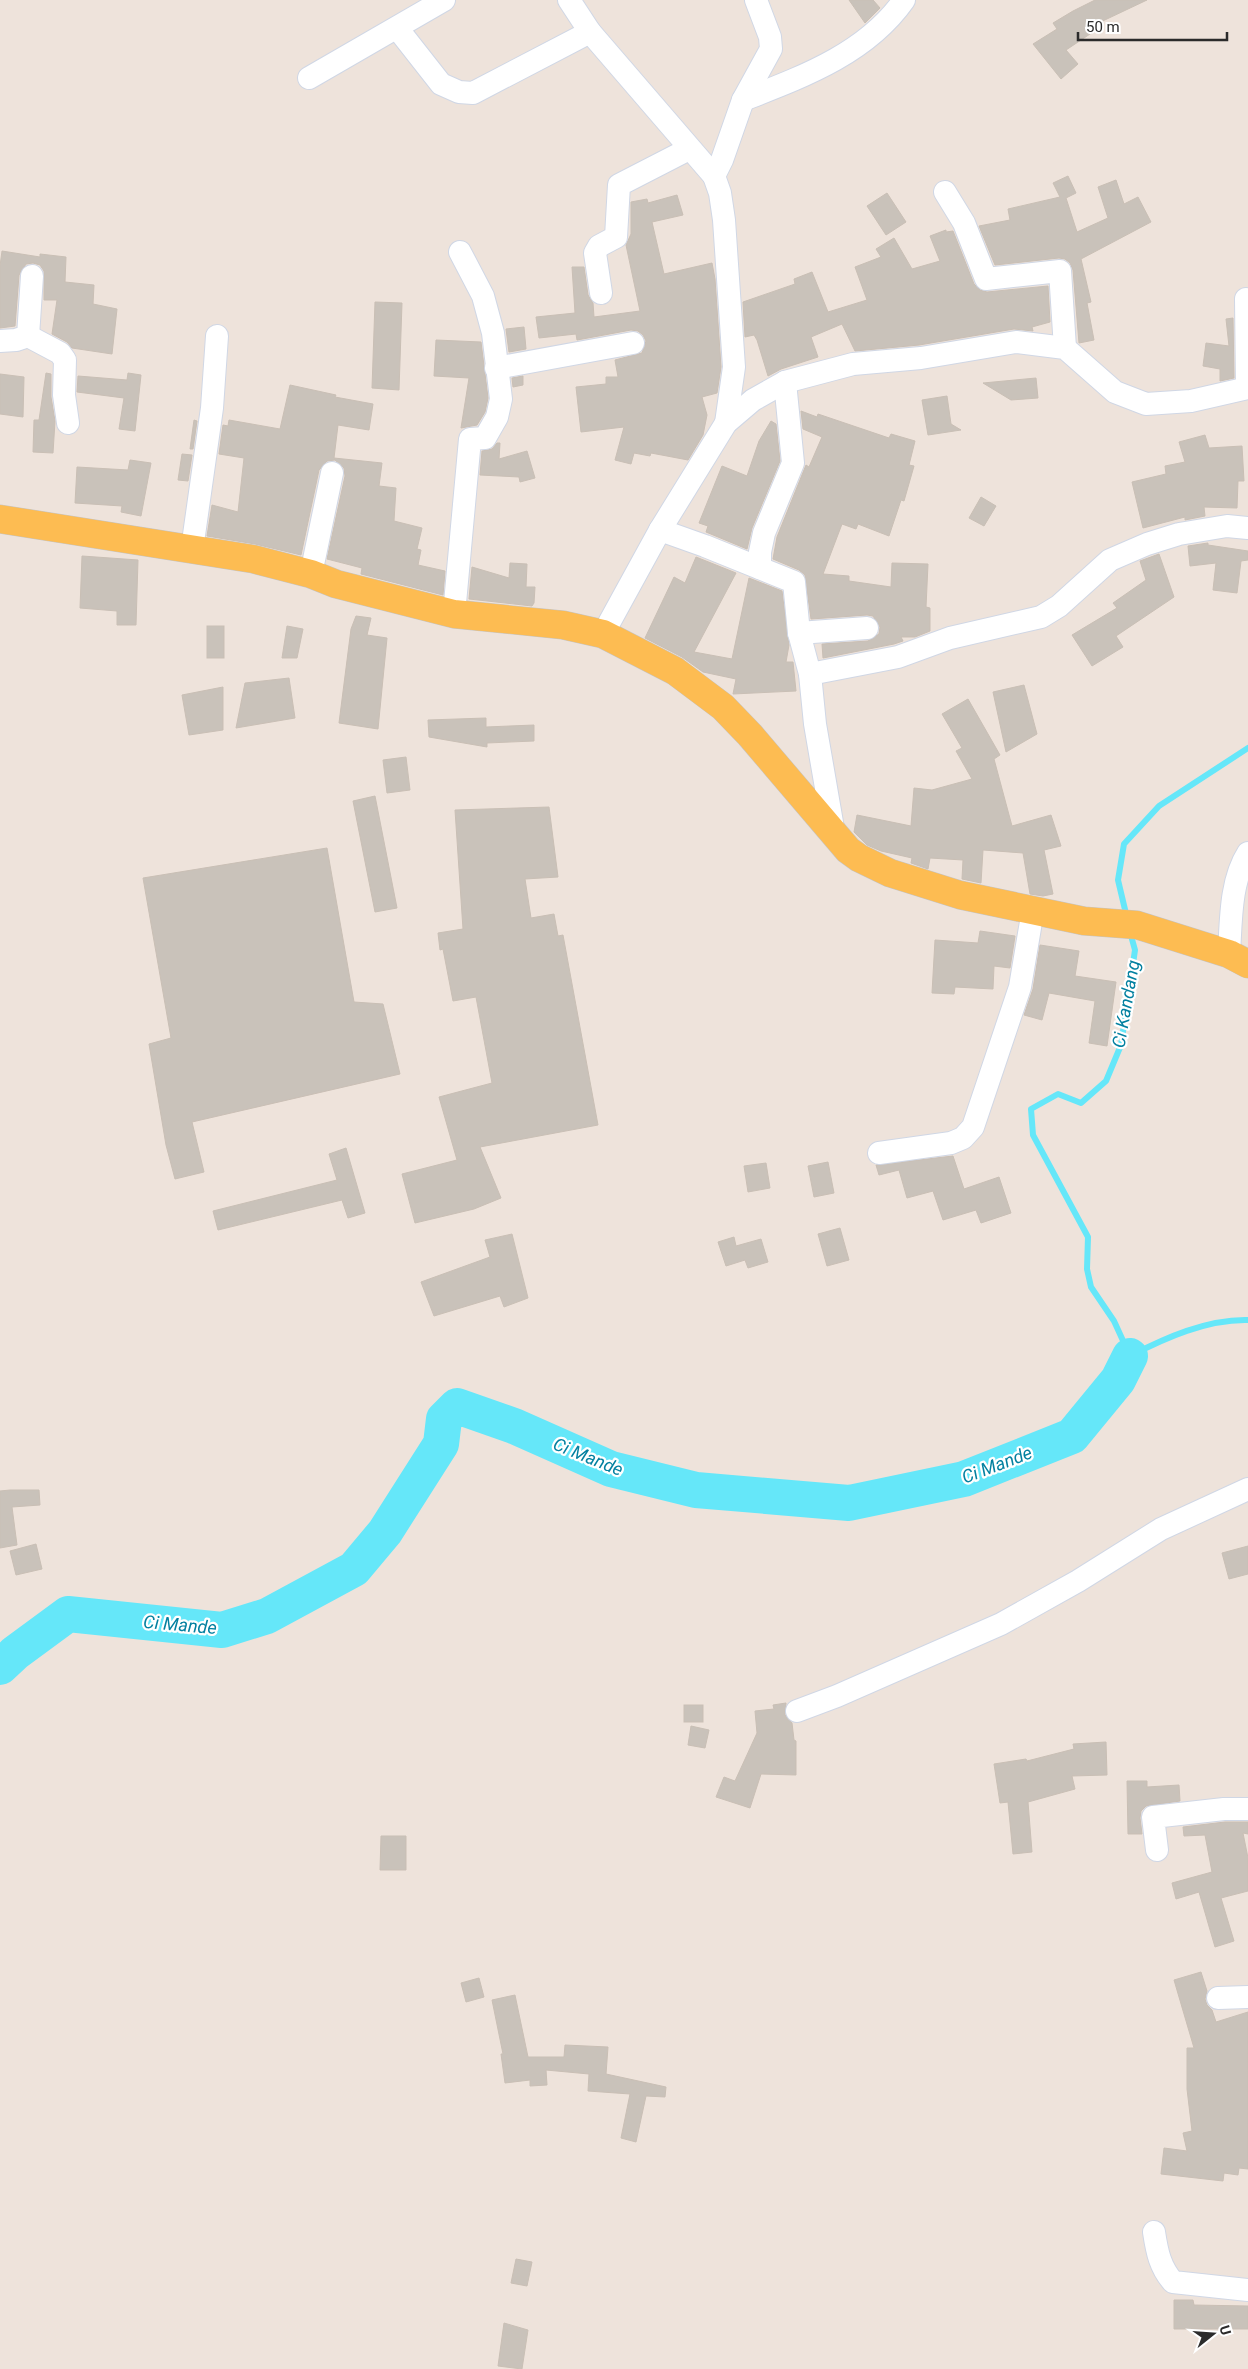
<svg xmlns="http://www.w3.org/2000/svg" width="1248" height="2369" font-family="Roboto,sans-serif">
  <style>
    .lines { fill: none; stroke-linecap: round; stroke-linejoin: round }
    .stream { stroke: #65e7f9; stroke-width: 6 }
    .river { stroke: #65e7f9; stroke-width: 36 }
    .building { fill: #c9c2ba; stroke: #c9bfb5 }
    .minor-casing { stroke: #d0d7e5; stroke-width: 24 }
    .major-casing { stroke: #c4c4c4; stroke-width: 29 }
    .minor { stroke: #fff; stroke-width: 22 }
    .major { stroke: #fdbc52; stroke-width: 28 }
    .labels { text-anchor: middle; stroke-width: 4.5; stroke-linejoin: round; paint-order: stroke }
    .water-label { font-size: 18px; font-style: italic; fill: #0380a0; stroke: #fff }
  </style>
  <rect width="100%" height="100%" fill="#eee3db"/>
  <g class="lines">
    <!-- stream -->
    <g class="stream">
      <polyline points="1127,918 1118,880 1124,844 1159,806 1248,748"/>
      <path d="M1130 932 1135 950 1121 1045 1106 1081 1081 1103 1058 1094 1031 1109 1033 1135 1088 1237 1087 1269 1091 1287 1114 1321 1130 1356C1165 1338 1207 1319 1248 1320"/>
    </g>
    <!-- river -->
    <polyline class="river" points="0,1667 15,1653 68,1614 222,1630 267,1616 354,1569 385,1532 441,1444 444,1419 457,1406 514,1426 611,1469 696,1490 849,1503 964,1479 1072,1436 1118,1380 1130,1356"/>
  </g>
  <!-- building -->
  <g class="building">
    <polygon points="849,0 873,0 880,8 865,23"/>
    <polygon points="1095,0 1147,0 1090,27 1093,32 1066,50 1078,64 1061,79 1033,44 1057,29 1053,23 1073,11"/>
    <polygon points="1068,176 1076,193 1066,198 1077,232 1108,218 1098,187 1116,180 1124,204 1138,197 1151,222 1081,259 1091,302 1087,303 1094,340 1079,343 1073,270 1070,263 1065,259 1059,258 995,265 979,226 1010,220 1008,209 1060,197 1053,183"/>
    <polygon points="887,193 906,222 886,235 867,206"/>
    <polygon points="677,195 683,215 652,222 664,274 712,263 715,279 721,367 717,393 702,397 707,415 703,435 688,460 651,453 650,456 634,453 631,464 615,460 624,427 581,432 576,387 606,384 606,377 618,377 615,360 642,353 646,341 643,335 638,331 631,330 577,340 576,334 539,338 536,317 575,313 572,267 584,267 588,295 593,303 594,317 640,311 626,245 631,234 631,202 647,199 648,203"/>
    <polygon points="946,230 946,232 953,231 974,284 980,290 987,292 1048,286 1050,322 1032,327 1033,331 1014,329 919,345 855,351 842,324 811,337 818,357 781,369 768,376 757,340 754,335 745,337 743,302 795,284 794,279 812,272 828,312 867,300 855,267 881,257 876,249 894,238 912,269 940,261 930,236"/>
    <polygon points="2,251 40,257 40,254 66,257 65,282 94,285 93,304 117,309 112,354 72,348 67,342 52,334 57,300 44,300 44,271 40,265 33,263 26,264 19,275 15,326 0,328 0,266"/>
    <polygon points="375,302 402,303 399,390 372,388"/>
    <polygon points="1233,318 1234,378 1220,381 1220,369 1203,366 1206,343 1229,346 1226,319"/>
    <polygon points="524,327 526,349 509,352 506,329"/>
    <polygon points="436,340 481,342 488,398 485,412 477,425 461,428 469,378 434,376"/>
    <polygon points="46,373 51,374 51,397 55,421 53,453 33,452 34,420 39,420"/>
    <polygon points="128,373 141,375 135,431 119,429 124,398 77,392 78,376 127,380"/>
    <polygon points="0,374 24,377 23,417 0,414"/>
    <polygon points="523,376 523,385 513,387 512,378"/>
    <polygon points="1036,378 1038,398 1011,400 983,383"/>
    <polygon points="290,385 336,395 335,397 373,404 369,430 338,425 334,458 382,463 379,486 396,488 394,521 422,528 417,549 421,550 418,565 445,571 443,595 361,574 362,568 327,559 345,476 344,468 335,460 327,461 319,470 301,555 255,544 207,536 212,505 238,512 244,458 219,454 223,425 228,426 229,420 280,429"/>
    <polygon points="947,396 951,424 961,430 928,435 922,400"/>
    <polygon points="801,411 817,417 818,414 889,438 891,434 915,441 909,465 914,466 904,501 901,500 889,536 858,524 856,529 842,524 823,574 849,576 849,581 891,587 892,563 928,564 926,607 930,608 930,631 915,637 901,637 903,641 894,644 823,658 822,644 868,641 879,634 880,627 873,616 867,615 811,619 805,575 799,570 773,559 777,537 806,465 809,467 822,437 803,429"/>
    <polygon points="194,420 197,421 193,449 190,449"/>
    <polygon points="771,421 776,424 780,461 752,528 747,549 706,532 708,526 699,523 722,466 747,476 759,441"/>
    <polygon points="1205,435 1209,448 1242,446 1244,481 1238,481 1237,508 1204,507 1205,516 1185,520 1185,517 1143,528 1132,482 1166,474 1165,466 1185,462 1179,442"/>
    <polygon points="497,443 500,443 499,459 527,451 535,478 520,482 519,477 480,475 482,451 492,449"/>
    <polygon points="182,454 192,455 188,481 178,480"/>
    <polygon points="130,460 151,463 141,516 121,512 122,506 75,503 77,467 128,470"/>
    <polygon points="981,497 996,506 984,526 969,518"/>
    <polygon points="1208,543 1208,545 1248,551 1248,560 1241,561 1237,593 1213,590 1216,563 1190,566 1188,546"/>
    <polygon points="1159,554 1174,597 1116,636 1123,647 1092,666 1072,635 1117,608 1113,603 1146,580 1140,561"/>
    <polygon points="82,556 138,560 136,625 117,625 117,611 80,608"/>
    <polygon points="696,557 736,573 694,652 732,659 749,578 782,591 789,645 786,662 793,662 796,691 733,694 736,679 703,672 682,657 645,638 674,577 685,583"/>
    <polygon points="510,563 527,564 526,587 535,587 534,603 532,606 469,599 472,567 509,578"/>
    <polygon points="356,616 371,618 367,635 387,638 378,729 339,723 351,629"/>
    <rect x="207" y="626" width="17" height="32"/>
    <polygon points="287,626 303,629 297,658 282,658"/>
    <polygon points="289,678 295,718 236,728 245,683"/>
    <polygon points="1024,685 1037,734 1006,752 993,692"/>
    <polygon points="223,687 223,730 189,735 182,695"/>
    <polygon points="968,699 1000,755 994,759 1012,826 1051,815 1061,846 1044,850 1053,894 1043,896 1030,894 1023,853 983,850 981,883 962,879 963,860 930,858 928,869 911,863 912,858 881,851 867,845 854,832 857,815 911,826 914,788 932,790 972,779 956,751 962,748 942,714"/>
    <polygon points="486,718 486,727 534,725 534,741 487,743 487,747 429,737 428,720"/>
    <polygon points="406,757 410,790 387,793 383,760"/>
    <polygon points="375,796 397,908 375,912 353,801"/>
    <polygon points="549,807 558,877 525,879 531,918 554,914 558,936 563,935 598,1125 480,1147 501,1198 474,1209 415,1223 402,1174 457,1160 439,1097 492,1083 476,997 453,1001 443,949 440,950 438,933 463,929 455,810"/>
    <polygon points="327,848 354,1002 383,1004 400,1074 192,1122 204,1172 175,1179 166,1145 149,1044 171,1038 143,878"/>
    <polygon points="980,931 1015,936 1010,968 994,966 993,989 955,987 954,994 932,993 935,940 978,943"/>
    <polygon points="1040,945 1079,951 1075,976 1116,982 1107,1046 1089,1043 1095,1001 1049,993 1042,1020 1024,1015 1033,989"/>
    <polygon points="346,1148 365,1213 348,1218 342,1200 218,1230 213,1211 337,1180 329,1154"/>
    <polygon points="953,1156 964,1189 999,1177 1011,1213 981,1223 976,1210 943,1220 933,1191 907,1198 899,1170 879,1175 876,1165"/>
    <polygon points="828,1162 834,1193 814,1197 808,1166"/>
    <polygon points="766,1163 770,1188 748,1192 744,1166"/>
    <polygon points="840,1228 849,1260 827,1266 818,1234"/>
    <polygon points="512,1234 528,1298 504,1307 500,1296 434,1316 421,1282 490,1257 485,1240"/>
    <polygon points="734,1237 736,1246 761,1239 768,1262 748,1268 745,1260 726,1266 718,1242"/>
    <polygon points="10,1490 39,1490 40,1505 12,1507 17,1545 0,1548 0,1491"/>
    <polygon points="36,1544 42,1569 16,1575 10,1551"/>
    <polygon points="1248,1546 1248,1574 1229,1579 1222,1553"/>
    <polygon points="786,1703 785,1715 792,1723 794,1740 796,1741 796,1775 761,1774 750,1808 716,1797 724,1777 735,1781 757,1733 755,1711 774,1709 773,1705"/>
    <rect x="684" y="1705" width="19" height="17"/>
    <polygon points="691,1726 709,1730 705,1748 688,1745"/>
    <polygon points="1106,1742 1107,1775 1072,1776 1075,1789 1028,1802 1032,1852 1013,1854 1008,1802 1000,1803 994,1764 1026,1759 1027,1761 1074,1749 1073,1744"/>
    <polygon points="1127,1781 1147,1781 1147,1787 1179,1785 1180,1801 1146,1806 1141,1811 1140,1818 1142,1834 1128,1834"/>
    <polygon points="1225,1822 1248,1822 1248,1834 1243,1833 1248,1858 1248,1891 1221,1898 1234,1941 1215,1947 1199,1892 1176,1899 1172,1883 1212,1872 1205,1835 1184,1836 1183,1827"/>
    <polygon points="381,1836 406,1836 406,1870 380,1870"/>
    <polygon points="1201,1972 1207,1991 1205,1999 1207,2005 1212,2010 1216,2022 1248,2012 1248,2169 1239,2168 1238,2175 1224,2173 1223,2181 1161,2174 1164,2148 1187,2151 1183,2133 1192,2131 1187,2089 1187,2048 1194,2048 1174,1980"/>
    <polygon points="479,1978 484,1997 466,2002 461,1983"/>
    <polygon points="515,1995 528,2057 564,2057 565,2045 608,2047 606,2074 666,2087 665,2097 646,2096 636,2142 621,2138 630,2094 588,2091 589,2074 546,2070 547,2085 530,2086 530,2080 505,2083 501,2054 503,2054 492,2000"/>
    <polygon points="516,2259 532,2262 527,2286 511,2283"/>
    <polygon points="1174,2300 1193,2300 1194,2305 1248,2306 1248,2329 1174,2329"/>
    <polygon points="504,2323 528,2330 522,2369 498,2366"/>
  </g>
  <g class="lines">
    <!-- minor casing -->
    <g class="minor-casing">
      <g id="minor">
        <polyline points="569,0 590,32 714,176"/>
        <polyline points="397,28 441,84 459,92 473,93 590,32"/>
        <polyline points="309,78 444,0"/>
        <path d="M743 100C802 77 866 54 904 0"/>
        <polyline points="945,192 964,223 986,279 1060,271 1065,348"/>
        <polyline points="601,293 595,253 599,246 616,237 619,185 689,149"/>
        <polyline points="1246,299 1247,388"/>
        <polyline points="28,336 60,353 65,360 64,395 68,423"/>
        <polyline points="0,341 16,340 28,336 32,276"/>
        <polyline points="496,368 633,343"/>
        <polyline points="726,423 734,367 724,220 720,193 714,176 722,160 743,100 771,49 770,37 756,0"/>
        <polyline points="660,530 705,546 794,582 799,633 810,674"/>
        <polyline points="192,549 212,408 217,336"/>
        <polyline points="760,568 760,552 764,533 793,463 785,382"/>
        <polyline points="311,574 332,473"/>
        <polyline points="454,614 470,439 485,438 497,417 501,399 493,333 483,296 460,252"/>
        <polyline points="799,633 867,628"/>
        <polyline points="603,634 660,530 726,423 753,400 785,382 853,364 921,358 1016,342 1065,348 1115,392 1146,404 1191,401 1248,388"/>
        <polyline points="834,834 815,724 810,674 898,657 950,638 1041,617 1059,606 1110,560 1147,544 1179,534 1227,526 1248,528"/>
        <path d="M1229 954C1231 922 1230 881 1248 853"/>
        <polyline points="879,1153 951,1143 963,1138 973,1127 1020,987 1033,910"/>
        <polyline points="797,1711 837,1696 1001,1624 1078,1581 1161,1529 1248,1489"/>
        <polyline points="1157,1850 1153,1817 1224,1809 1248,1809"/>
        <polyline points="1218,1998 1248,1997"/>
        <path d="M1154 2232C1157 2252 1160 2267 1173 2282L1248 2290"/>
      </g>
    </g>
    <!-- major casing -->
    <g class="major-casing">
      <polyline id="major" points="0,519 253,559 311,574 336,584 454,614 563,625 603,634 675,671 723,707 750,735 848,850 859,858 890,873 960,895 1084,921 1137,925 1229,954 1248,964"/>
    </g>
    <!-- minor -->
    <use href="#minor" class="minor"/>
    <!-- major -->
    <use href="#major" class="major"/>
  </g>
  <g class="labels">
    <!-- water labels -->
    <g class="water-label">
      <text transform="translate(1126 1004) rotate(-80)" y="6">Ci Kandang</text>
      <text transform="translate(588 1457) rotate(22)" y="6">Ci Mande</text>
      <text transform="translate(997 1465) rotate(-21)" y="6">Ci Mande</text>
      <text transform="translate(180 1625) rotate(5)" y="6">Ci Mande</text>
    </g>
  </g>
  <!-- north arrow -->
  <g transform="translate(1213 2334) rotate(73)" stroke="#ffffff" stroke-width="4" paint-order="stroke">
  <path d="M0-4L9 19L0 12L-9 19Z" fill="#2b2b2b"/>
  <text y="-8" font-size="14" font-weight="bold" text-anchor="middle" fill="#2b2b2b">U</text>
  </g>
  <!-- scale -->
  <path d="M1078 32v8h149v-8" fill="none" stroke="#2b2b2b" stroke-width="2.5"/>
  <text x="1086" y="32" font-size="15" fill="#2b2b2b" stroke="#ffffff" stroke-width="4" paint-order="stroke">50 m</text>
</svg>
